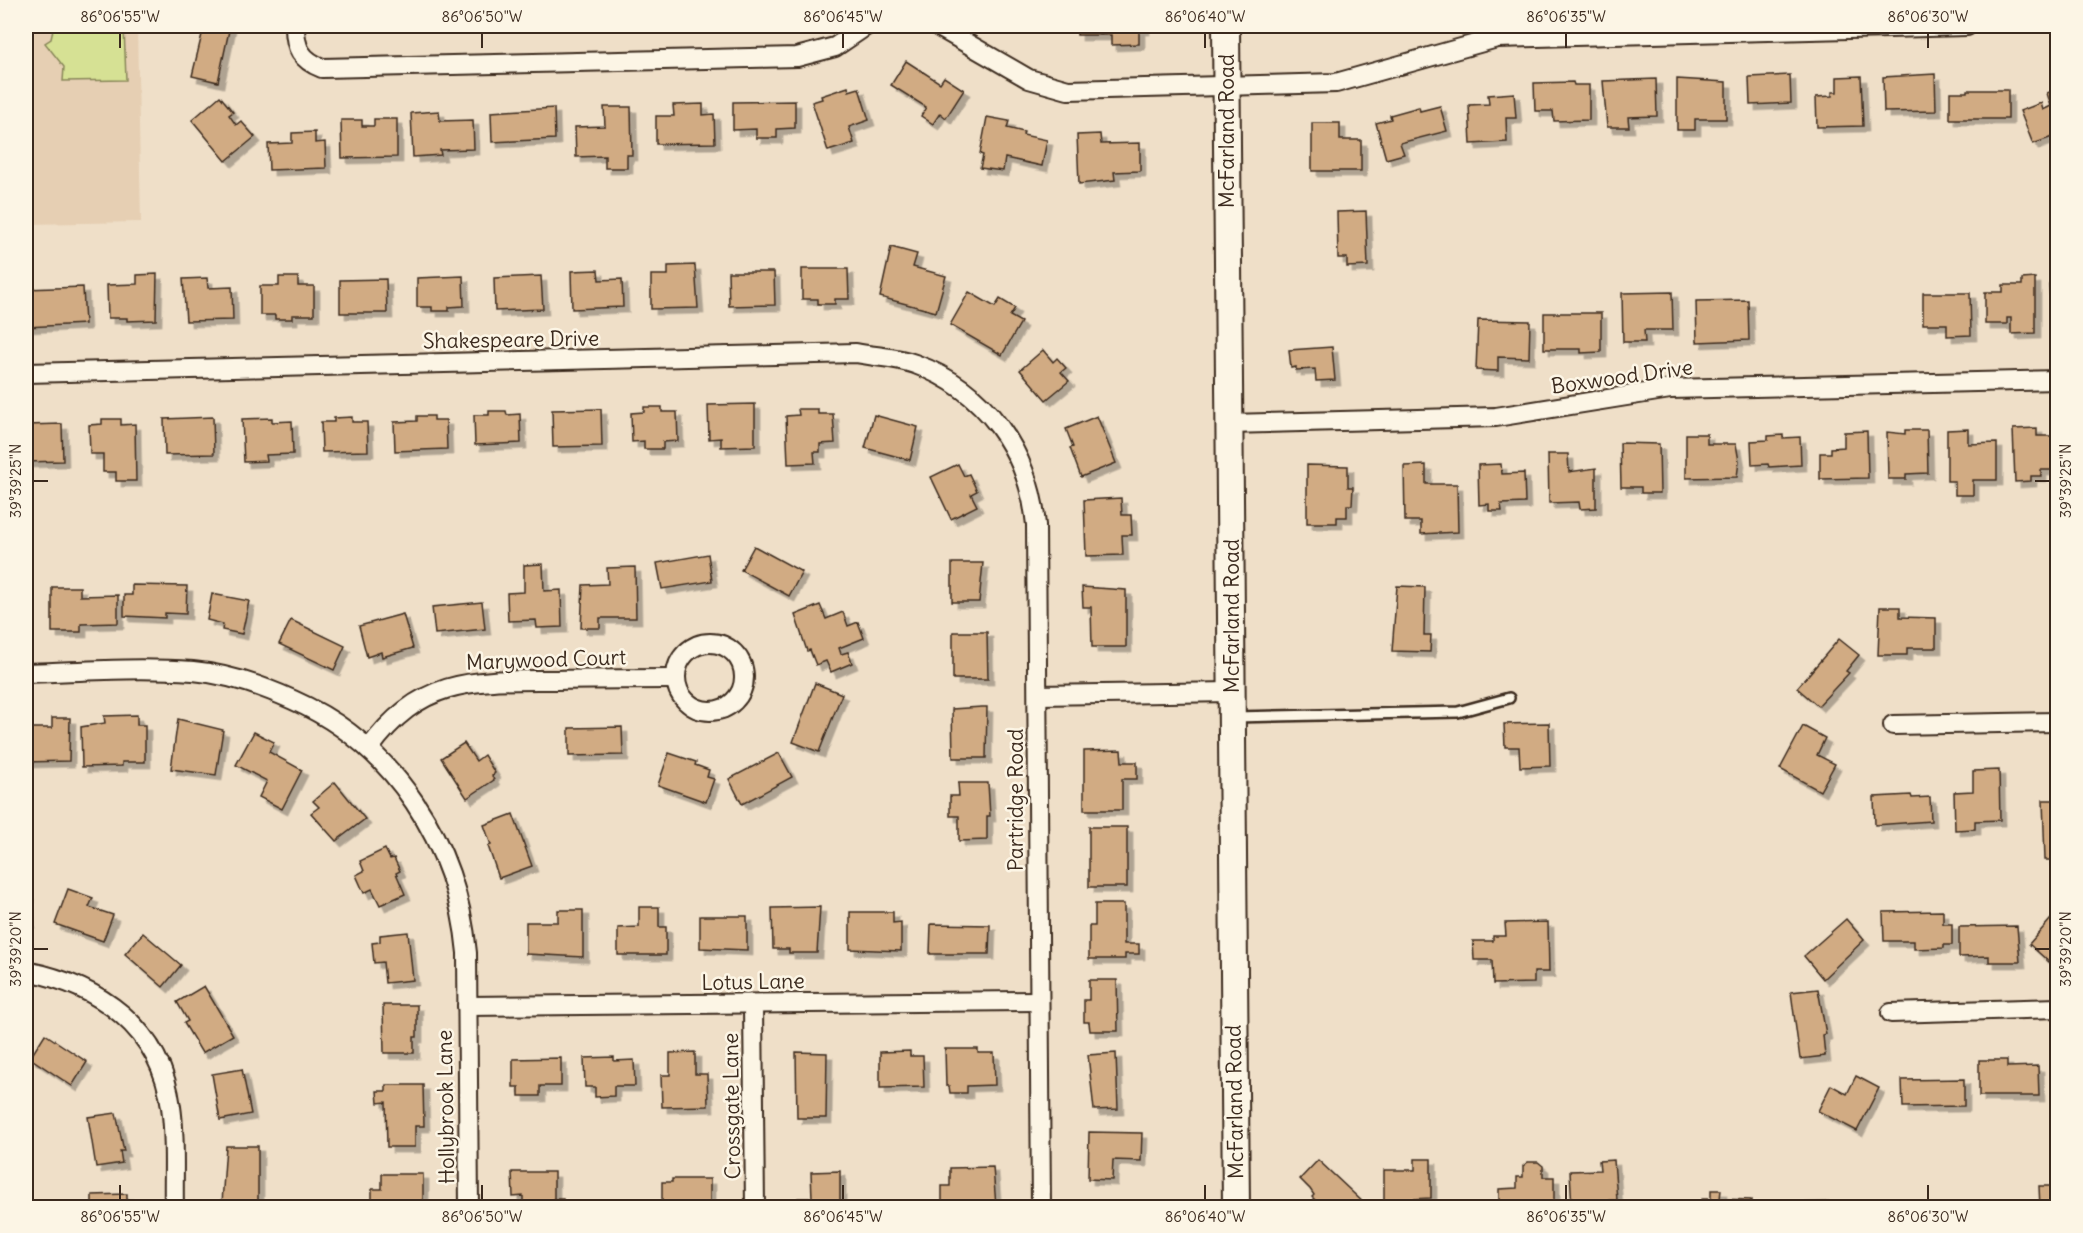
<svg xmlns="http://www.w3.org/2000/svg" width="2083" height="1233" font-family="Delius,sans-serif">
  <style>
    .built { fill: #e6cfb3 }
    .green { fill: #d6e194; stroke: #888659; stroke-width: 1.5 }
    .building { fill: #d1ab83; stroke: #3b2a1e; stroke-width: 1.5; filter: url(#shadow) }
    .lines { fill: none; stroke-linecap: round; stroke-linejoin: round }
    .lane-casing { stroke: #3b2a1e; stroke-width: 14 }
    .street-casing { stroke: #3b2a1e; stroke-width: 22 }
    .secondary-casing { stroke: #3b2a1e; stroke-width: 30 }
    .lane { stroke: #fcf5e5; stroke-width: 9 }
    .street { stroke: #fcf5e5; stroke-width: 18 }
    .secondary { stroke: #fcf5e5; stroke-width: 26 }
    .ticks { fill: none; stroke: #3b2a1e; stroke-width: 2 }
    .labels { text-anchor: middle; stroke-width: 5; stroke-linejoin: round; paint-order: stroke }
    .street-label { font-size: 21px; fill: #3b2a1e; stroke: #fcf5e5 }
    .neatline { fill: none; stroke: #3b2a1e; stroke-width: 2 }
    .ticks-label { font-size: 15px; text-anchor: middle; fill: #3b2a1e }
  </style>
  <defs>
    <filter id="shadow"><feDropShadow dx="5.5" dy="5.5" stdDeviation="0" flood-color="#0004"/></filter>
  </defs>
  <rect width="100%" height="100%" fill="#efdfc8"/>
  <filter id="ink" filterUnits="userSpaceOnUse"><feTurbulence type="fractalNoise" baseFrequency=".0167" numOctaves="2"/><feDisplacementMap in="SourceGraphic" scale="12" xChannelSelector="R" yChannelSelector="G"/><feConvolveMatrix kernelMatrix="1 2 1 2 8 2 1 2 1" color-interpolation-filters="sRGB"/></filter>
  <g filter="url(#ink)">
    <!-- built -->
    <polygon class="built" points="26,26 137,26 141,222 26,224"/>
    <!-- green -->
    <polygon class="green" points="46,26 124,26 126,80 63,81 64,67 45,43 51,39 53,30"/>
    <!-- building -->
    <g class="building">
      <polygon points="204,26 230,26 218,82 192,76"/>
      <polygon points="1077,26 1144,26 1144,29 1139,29 1139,44 1111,45 1111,35 1077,35"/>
      <polygon points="906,61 940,83 944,77 964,90 946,118 940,113 933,124 921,116 926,107 891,85"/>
      <polygon points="1935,74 1936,111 1884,112 1883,77"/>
      <polygon points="1790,75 1791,103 1750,105 1749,77"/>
      <polygon points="1861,76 1863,126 1817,127 1816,97 1832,96 1832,92 1837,92 1837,77"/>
      <polygon points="1656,79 1657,116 1628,117 1629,127 1607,127 1603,81"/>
      <polygon points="1677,79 1726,82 1726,119 1695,119 1695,130 1677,130"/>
      <polygon points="1573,82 1574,85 1589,85 1589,120 1554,121 1553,111 1535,111 1534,83"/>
      <polygon points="848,87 849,91 859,88 869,120 849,127 854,143 828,151 812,102 822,99 821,96"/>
      <polygon points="2058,89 2058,135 2033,144 2020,111 2041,103 2043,110 2051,106 2047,93"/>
      <polygon points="1967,90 2008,90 2008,119 1950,119 1950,92 1967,92"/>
      <polygon points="1514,93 1516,118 1506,118 1507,142 1471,144 1469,105 1489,104 1488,95"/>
      <polygon points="220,96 233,112 229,115 236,125 241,121 255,137 226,161 192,120"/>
      <polygon points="795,101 795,128 777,129 777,138 756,138 756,129 733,130 733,102"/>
      <polygon points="703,104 703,115 714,114 715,143 656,144 656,116 674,116 673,105"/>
      <polygon points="1440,106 1447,131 1400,143 1404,154 1386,159 1376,123 1391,119 1390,115 1419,107 1420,111"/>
      <polygon points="604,107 631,107 632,155 627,155 627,168 605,168 605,156 576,157 575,127 605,126"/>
      <polygon points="554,108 555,139 492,142 491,112"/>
      <polygon points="439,111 440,121 473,120 474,149 440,150 441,155 413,157 411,113"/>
      <polygon points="987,117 1009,121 1007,128 1024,132 1023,135 1047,140 1042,166 1005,158 1003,171 980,168 983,155 980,154"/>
      <polygon points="374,119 397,119 397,157 342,158 341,120 362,120 362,126 374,126"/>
      <polygon points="1312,123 1340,123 1340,140 1361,140 1361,171 1312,171"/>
      <polygon points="315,132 315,143 325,142 326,168 269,170 268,144 292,143 292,133"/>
      <polygon points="1100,134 1101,144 1140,143 1140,171 1114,172 1115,180 1079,184 1077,135"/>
      <polygon points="1366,211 1368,266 1347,267 1347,258 1338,258 1337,212"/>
      <polygon points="891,247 917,254 913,267 946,276 936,312 880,297"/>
      <polygon points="695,265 698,308 651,309 651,275 668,275 668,266"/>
      <polygon points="802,269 848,269 849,299 835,299 835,304 818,304 818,299 802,299"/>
      <polygon points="598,270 599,280 622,279 623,307 572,309 571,271"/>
      <polygon points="728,272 774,272 775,305 729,306"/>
      <polygon points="157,274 156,320 127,321 127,318 108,318 107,285 137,284 137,275"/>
      <polygon points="463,276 464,306 449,307 449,311 432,311 432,307 417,307 417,278"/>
      <polygon points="541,276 543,309 495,311 494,278"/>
      <polygon points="279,277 298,277 298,286 314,286 314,315 292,315 292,319 275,319 275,315 260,315 260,286 279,286"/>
      <polygon points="207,278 208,288 232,287 233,320 186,321 183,279"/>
      <polygon points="2035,278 2035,333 2011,334 2011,318 2007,318 2007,324 1985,324 1985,292 2003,292 2003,285 2022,285 2022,279"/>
      <polygon points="386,279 387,313 340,313 340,280"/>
      <polygon points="2049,284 2058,284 2058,333 2052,333"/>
      <polygon points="83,287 85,324 26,327 26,289"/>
      <polygon points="969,292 995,307 1000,299 1015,308 1010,316 1021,322 1002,355 950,325"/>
      <polygon points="1672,292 1673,330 1644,330 1645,342 1623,342 1622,293"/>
      <polygon points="1923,293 1970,293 1971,335 1947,336 1947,324 1923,324"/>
      <polygon points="1748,300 1749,340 1697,342 1696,301"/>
      <polygon points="1544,313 1601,313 1601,352 1581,353 1581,349 1544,349"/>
      <polygon points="1478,320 1530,321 1529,358 1498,357 1498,371 1476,370"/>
      <polygon points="1332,347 1335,380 1316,381 1315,369 1296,370 1296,367 1291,368 1289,350"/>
      <polygon points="1043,350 1053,362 1057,358 1066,368 1061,372 1069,381 1046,400 1020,370"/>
      <polygon points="755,404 755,446 721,447 721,438 709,439 708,405"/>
      <polygon points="644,407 662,407 662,412 677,412 678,441 663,442 663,449 644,449 644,441 632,442 631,413 644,412"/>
      <polygon points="601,409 602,446 553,447 552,410"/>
      <polygon points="798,409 818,409 818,414 833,414 835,443 820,444 820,452 814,452 815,463 788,464 786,416 799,415"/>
      <polygon points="489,411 506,411 507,415 520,414 521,443 475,445 474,415 489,415"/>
      <polygon points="874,415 918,427 910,460 865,448"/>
      <polygon points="417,416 434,416 434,420 446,420 447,449 395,451 394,422 417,421"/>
      <polygon points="1097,416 1116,463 1081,477 1070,448 1073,447 1066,429"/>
      <polygon points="213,417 214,454 165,455 164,419"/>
      <polygon points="352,417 352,422 367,422 368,451 322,452 321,422 334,422 334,418"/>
      <polygon points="272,418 272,422 292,421 293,454 266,455 267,461 244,462 242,419"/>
      <polygon points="102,419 121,419 121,425 135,424 136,481 116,481 116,472 103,472 103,454 90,454 89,425 102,424"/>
      <polygon points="62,424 63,461 26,462 26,425"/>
      <polygon points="2037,428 2037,436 2058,436 2058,470 2041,470 2041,476 2031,476 2031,481 2015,482 2013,429"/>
      <polygon points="1968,429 1968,444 1997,443 1997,480 1973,480 1973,495 1955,495 1955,481 1947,481 1947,430"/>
      <polygon points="1905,430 1927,430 1928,473 1906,474 1906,479 1888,479 1887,432 1905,434"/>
      <polygon points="1867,431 1868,478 1820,479 1820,453 1831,453 1831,448 1844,447 1844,432"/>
      <polygon points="1686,434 1707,434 1707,444 1736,444 1739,461 1737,477 1686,478"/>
      <polygon points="1783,435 1783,438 1800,437 1801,465 1769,467 1768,464 1752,465 1751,441 1768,440 1768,436"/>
      <polygon points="1620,443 1659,444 1660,493 1641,493 1641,487 1621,487"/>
      <polygon points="1548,454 1568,454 1569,472 1596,468 1596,508 1580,509 1579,502 1549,503"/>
      <polygon points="958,464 964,476 969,474 977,491 971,494 977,506 951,519 931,477"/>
      <polygon points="1501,464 1502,474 1524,473 1525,503 1501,504 1502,511 1489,511 1489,504 1479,505 1478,465"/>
      <polygon points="1307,465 1348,466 1348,487 1353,487 1352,505 1347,505 1347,517 1337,517 1337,523 1307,523"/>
      <polygon points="1426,465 1426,484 1457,484 1458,532 1421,534 1421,521 1405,521 1404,466"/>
      <polygon points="1121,498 1122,515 1131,515 1132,535 1122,535 1123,555 1086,556 1084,500"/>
      <polygon points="754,546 802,572 789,596 741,570"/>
      <polygon points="708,554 712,581 662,589 657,563"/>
      <polygon points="952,563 983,563 979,602 952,602"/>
      <polygon points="543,564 544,591 561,590 562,627 537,628 536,620 508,621 507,593 524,592 524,565"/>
      <polygon points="635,567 636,618 600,618 600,628 581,628 583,585 608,584 607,568"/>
      <polygon points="132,585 187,586 186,614 165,613 165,618 124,616 124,595 132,595"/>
      <polygon points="1397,586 1425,587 1424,635 1431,635 1430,652 1392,651"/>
      <polygon points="52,587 80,587 80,596 118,595 118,623 81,624 81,632 52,632"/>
      <polygon points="1082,587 1126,590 1126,647 1092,647 1091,607 1083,607"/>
      <polygon points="212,594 249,601 242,634 222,630 223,624 207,620"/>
      <polygon points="482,602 485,629 435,634 432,607"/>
      <polygon points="820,605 826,619 843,612 848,626 858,622 864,638 839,648 841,654 848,652 852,663 831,672 826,661 816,665 810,650 807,651 795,615"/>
      <polygon points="1880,607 1900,607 1900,617 1936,618 1936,648 1907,648 1907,655 1878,655"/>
      <polygon points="403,614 413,648 382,657 381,652 367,657 359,626"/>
      <polygon points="291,620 345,646 334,670 279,644"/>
      <polygon points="953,632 987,632 988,679 953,679"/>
      <polygon points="1839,639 1859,655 1846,671 1849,673 1818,706 1797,688"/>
      <polygon points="815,683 842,694 819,752 793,742"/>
      <polygon points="982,707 987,707 986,758 953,758 952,709"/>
      <polygon points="137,715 137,725 145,725 145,762 122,762 122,766 82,767 81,727 105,723 104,716"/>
      <polygon points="52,718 70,718 69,761 26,762 26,728 52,728"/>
      <polygon points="178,719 223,730 216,775 171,769"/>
      <polygon points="1549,723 1550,766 1520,767 1519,747 1505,747 1504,724"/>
      <polygon points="1803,726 1825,738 1817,755 1835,764 1820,791 1780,769"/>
      <polygon points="622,727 623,755 569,756 569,728"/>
      <polygon points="254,732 274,742 269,752 302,770 282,809 259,797 267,781 236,765"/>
      <polygon points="464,743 476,761 484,755 495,773 492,776 494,780 467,798 441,758"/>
      <polygon points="1121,750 1122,762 1137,762 1137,779 1122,779 1122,810 1084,810 1084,751"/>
      <polygon points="669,753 696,762 695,765 709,770 707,777 714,779 706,802 658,785"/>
      <polygon points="779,753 792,777 742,804 729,779"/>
      <polygon points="1999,770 2000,820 1975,821 1975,829 1955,830 1954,792 1973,791 1973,771"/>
      <polygon points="335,782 365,819 336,841 311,813 319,807 313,801"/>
      <polygon points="958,783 988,783 990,816 987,816 987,840 959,841 959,816 950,816 950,796 959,796"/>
      <polygon points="1911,795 1912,798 1930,797 1931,821 1875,825 1874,797"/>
      <polygon points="2043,800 2058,800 2058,860 2045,860"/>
      <polygon points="513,814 532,866 499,878 488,846 491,845 484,825"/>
      <rect x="1089" y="827" width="38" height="60"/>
      <polygon points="385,849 390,859 394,858 400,871 396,873 405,894 380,905 372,889 364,893 356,875 364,871 360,861"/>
      <polygon points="68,889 93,898 89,907 113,915 103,941 55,924"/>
      <polygon points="26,894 28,894 29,922 26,922"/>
      <polygon points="1095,904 1124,904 1124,944 1139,944 1139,954 1125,954 1125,959 1089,959 1089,926 1095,926"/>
      <polygon points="639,907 659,907 659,927 666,927 666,955 618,955 618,928 639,927"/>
      <polygon points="820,907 817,953 789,953 789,949 773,949 772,908"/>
      <polygon points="558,910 583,910 583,957 526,954 526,922 558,922"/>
      <polygon points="1943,911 1943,924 1952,924 1952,945 1944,945 1944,948 1914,949 1914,941 1884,941 1883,912"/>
      <polygon points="2058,911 2058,952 2049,962 2029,944"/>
      <polygon points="850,912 893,912 893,923 901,922 901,951 850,949"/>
      <polygon points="700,916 747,916 747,950 700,948"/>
      <polygon points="1846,919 1864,940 1823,979 1804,956"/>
      <polygon points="1548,922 1549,972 1534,972 1534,983 1493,984 1492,960 1474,960 1473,941 1493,941 1493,936 1506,936 1505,923"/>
      <polygon points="931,924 990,925 989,954 930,954"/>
      <polygon points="2017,926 2020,962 1989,962 1989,956 1959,957 1959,927"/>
      <polygon points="408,932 413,980 385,983 383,962 374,963 372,943 380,942 380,935"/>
      <polygon points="143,933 181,965 163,987 125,954"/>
      <polygon points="1089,980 1117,980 1118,1031 1090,1031 1089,1022 1084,1022 1084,1000 1089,1000"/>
      <polygon points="204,986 233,1035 202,1053 184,1023 188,1021 177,1002"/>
      <polygon points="1818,989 1826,1034 1823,1035 1825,1056 1800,1059 1791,992"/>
      <polygon points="383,1005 417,1005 417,1037 414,1037 414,1053 384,1053"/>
      <polygon points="45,1034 87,1062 72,1086 30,1058"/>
      <polygon points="945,1049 978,1049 978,1053 994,1053 995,1085 967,1086 967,1093 950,1093 949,1086 946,1086"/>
      <polygon points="910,1051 910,1056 923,1056 924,1087 880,1088 880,1052"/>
      <polygon points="695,1052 695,1074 707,1074 708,1106 662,1107 661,1075 670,1075 670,1053"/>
      <polygon points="796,1052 827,1053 826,1118 797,1118"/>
      <polygon points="1116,1053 1118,1109 1094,1110 1088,1055"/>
      <polygon points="614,1057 614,1061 634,1060 635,1086 614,1086 614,1096 595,1097 595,1087 585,1087 584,1058"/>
      <polygon points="561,1058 561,1086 540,1086 540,1096 519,1096 519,1087 513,1087 513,1059"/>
      <polygon points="1979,1060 2007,1060 2007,1067 2038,1066 2039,1096 1979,1096"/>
      <polygon points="2051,1060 2058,1060 2058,1089 2052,1089"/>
      <polygon points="242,1069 251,1114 220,1120 212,1074"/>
      <polygon points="1856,1076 1879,1088 1857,1131 1818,1111 1831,1085 1847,1094"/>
      <polygon points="1964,1079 1964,1106 1903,1107 1902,1080"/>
      <polygon points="386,1085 423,1085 424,1126 415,1126 415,1147 387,1147 386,1102 378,1103 377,1091 386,1091"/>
      <polygon points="116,1113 124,1151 120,1151 122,1163 96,1167 88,1117"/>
      <polygon points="1089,1132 1142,1133 1141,1161 1113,1160 1112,1180 1088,1179"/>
      <polygon points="226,1146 258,1146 258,1204 222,1203"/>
      <polygon points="1415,1159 1431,1159 1431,1198 1412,1199 1412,1208 1384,1208 1384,1170 1415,1170"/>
      <polygon points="1318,1160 1367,1206 1365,1208 1323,1208 1312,1197 1314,1195 1310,1189 1300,1179"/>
      <polygon points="1614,1160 1617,1200 1597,1201 1597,1208 1572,1208 1570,1171 1600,1170 1599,1161"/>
      <polygon points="1528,1162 1538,1162 1543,1166 1543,1177 1554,1177 1554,1208 1499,1208 1499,1189 1517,1188 1517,1177 1523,1177 1523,1166"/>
      <polygon points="993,1167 996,1206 950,1208 950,1204 942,1204 942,1186 950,1186 950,1168"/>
      <polygon points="840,1171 840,1208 798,1208 798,1198 812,1198 811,1172"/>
      <polygon points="512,1172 554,1172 554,1199 563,1199 563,1208 523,1208 523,1196 513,1197"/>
      <polygon points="382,1174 423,1174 423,1206 372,1205 372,1189 382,1189"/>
      <polygon points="672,1179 710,1179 710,1205 671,1208 671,1202 662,1202 662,1182 672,1182"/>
      <polygon points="2039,1186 2052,1186 2052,1199 2058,1199 2058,1208 2040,1208"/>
      <polygon points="1711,1190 1721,1190 1720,1199 1751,1200 1751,1208 1693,1208 1693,1204 1702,1204 1702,1199 1711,1199"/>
      <polygon points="127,1194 127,1208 92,1208 92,1195"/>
      <polygon points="1844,1202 1844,1208 1788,1208 1788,1203"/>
      <polygon points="1118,1203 1118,1208 1083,1208 1083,1204"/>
    </g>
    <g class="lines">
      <!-- lane casing -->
      <g class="lane-casing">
        <polyline id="lane" points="1234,717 1458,712 1509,698"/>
      </g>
      <!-- street casing -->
      <g class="street-casing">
        <g id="street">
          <path d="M295 26C295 48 301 60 322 68L797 57 835 47 866 26"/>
          <polyline points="937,26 1029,79 1068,90 1336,83 1497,38 1967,26"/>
          <path d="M26 373 856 353C876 357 896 357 915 364 985 389 1029 452 1036 525L1041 1208"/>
          <polyline points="1229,424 1496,417 1670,389 2058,380"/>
          <circle cx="710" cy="677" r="34"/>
          <path d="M26 673C81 671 138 667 193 671 228 674 262 686 293 700 395 745 457 844 467 953L469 1208"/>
          <polyline points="1038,695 1232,692"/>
          <polyline points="1893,725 2058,722"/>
          <path d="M369 749C421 676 476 680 556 680 596 679 636 679 676 679"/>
          <path d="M26 971C99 985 161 1028 171 1107 176 1140 173 1174 174 1208"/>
          <polyline points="753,1005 755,1208"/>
          <polyline points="467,1006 1039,1001"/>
          <polyline points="1891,1013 2058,1008"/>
        </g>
      </g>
      <!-- secondary casing -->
      <g class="secondary-casing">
        <polyline id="secondary" points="1226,26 1236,1208"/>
      </g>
      <!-- lane -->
      <use href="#lane" class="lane"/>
      <!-- street -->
      <use href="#street" class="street"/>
      <!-- secondary -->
      <use href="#secondary" class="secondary"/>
    </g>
  </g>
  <!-- ticks -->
  <path class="ticks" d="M120 33V48M482 33V48M843 33V48M1205 33V48M1566 33V48M1928 33V48M33 481H48M2035 481H2050M33 949H48M2035 949H2050M120 1185V1200M482 1185V1200M843 1185V1200M1205 1185V1200M1566 1185V1200M1928 1185V1200"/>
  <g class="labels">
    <!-- street labels -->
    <g class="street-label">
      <text transform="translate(1227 131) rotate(-90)" y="7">McFarland Road</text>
      <text transform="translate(511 340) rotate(-1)" y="7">Shakespeare Drive</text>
      <text transform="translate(1622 377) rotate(-8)" y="7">Boxwood Drive</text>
      <text transform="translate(1232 616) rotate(-90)" y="7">McFarland Road</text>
      <text transform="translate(546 660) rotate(-2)" y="7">Marywood Court</text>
      <text transform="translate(1016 800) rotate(-90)" y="7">Partridge Road</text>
      <text transform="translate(753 982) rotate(-1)" y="7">Lotus Lane</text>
      <text transform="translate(1235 1102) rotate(-91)" y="7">McFarland Road</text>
      <text transform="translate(732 1106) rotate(-91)" y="7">Crossgate Lane</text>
      <text transform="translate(446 1107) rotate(-91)" y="7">Hollybrook Lane</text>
    </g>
  </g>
  <!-- margin -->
  <rect width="2083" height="1233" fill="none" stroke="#fcf5e5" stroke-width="66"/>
  <rect x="33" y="33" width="2017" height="1167" class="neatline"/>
  <g class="ticks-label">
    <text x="120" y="22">86°06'55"W</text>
    <text x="482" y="22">86°06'50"W</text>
    <text x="843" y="22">86°06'45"W</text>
    <text x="1205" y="22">86°06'40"W</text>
    <text x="1566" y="22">86°06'35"W</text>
    <text x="1928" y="22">86°06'30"W</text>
    <text transform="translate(16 481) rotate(-90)" y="5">39°39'25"N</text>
    <text transform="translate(2066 481) rotate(-90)" y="5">39°39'25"N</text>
    <text transform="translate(16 949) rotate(-90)" y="5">39°39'20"N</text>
    <text transform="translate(2066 949) rotate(-90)" y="5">39°39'20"N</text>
    <text x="120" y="1222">86°06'55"W</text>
    <text x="482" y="1222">86°06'50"W</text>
    <text x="843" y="1222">86°06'45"W</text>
    <text x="1205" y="1222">86°06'40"W</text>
    <text x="1566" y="1222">86°06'35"W</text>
    <text x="1928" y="1222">86°06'30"W</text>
  </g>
</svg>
